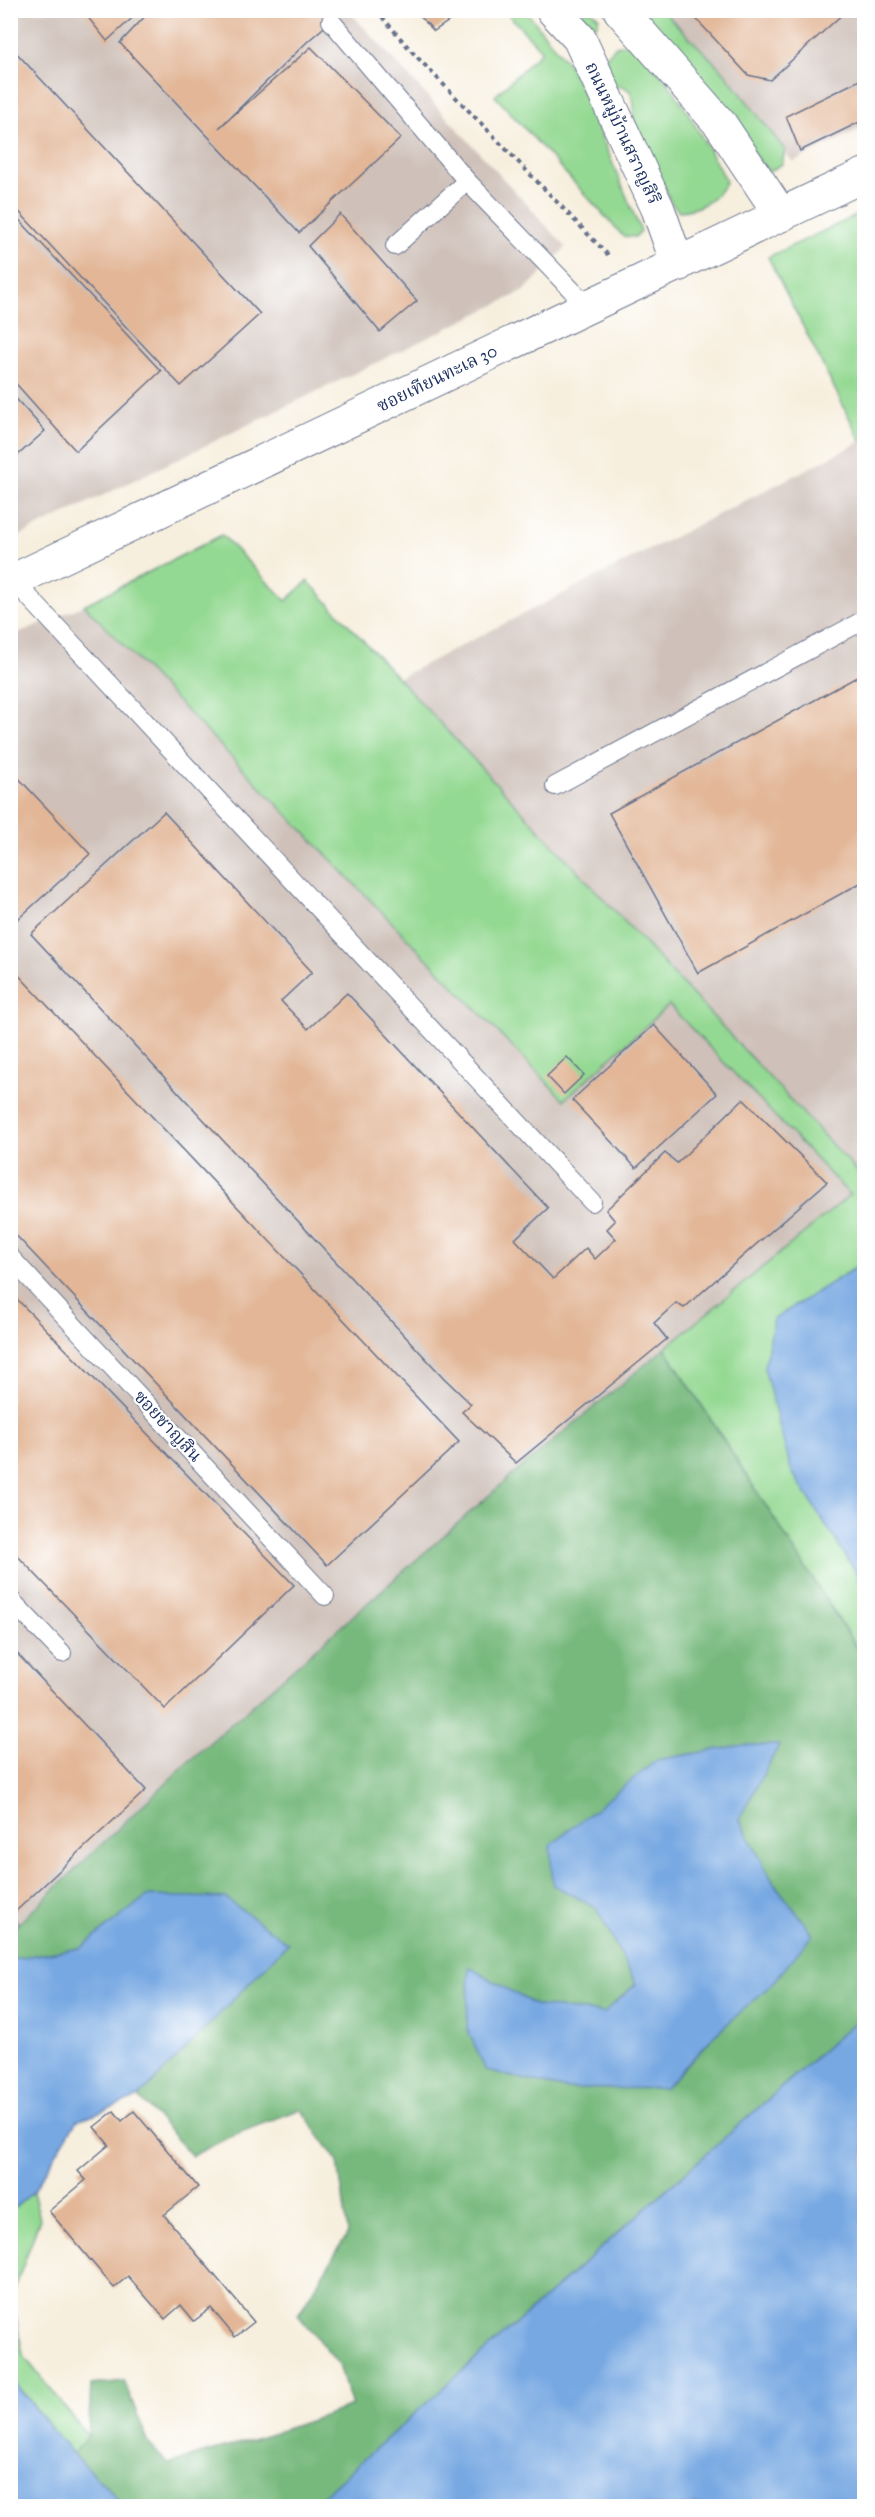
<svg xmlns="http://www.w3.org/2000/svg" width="875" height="2517" font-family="'IM FELL Great Primer','Noto Serif Thai',serif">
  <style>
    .industrial { fill: #cfc1ba }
    .green { fill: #94d993; stroke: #588478; stroke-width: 1.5 }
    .forest { fill: #77b97d; stroke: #49746e; stroke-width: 1.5; fill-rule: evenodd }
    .water { fill: #77a8e2; stroke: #496ca0; stroke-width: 1.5 }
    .building { fill: #e2b696 }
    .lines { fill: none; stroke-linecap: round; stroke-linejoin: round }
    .service-casing { stroke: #68728b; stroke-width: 20 }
    .minor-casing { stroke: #68728b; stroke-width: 35 }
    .path { stroke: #68728b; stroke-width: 4; stroke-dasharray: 4.5 4.5; stroke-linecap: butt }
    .service { stroke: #fff; stroke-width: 18 }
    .minor { stroke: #fff; stroke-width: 33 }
    .labels { text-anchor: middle; stroke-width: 4.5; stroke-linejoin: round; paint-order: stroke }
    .street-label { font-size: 18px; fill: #1b2f5e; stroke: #fff }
  </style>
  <rect width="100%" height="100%" fill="#fff"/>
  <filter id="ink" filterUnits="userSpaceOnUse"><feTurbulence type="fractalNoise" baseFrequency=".0167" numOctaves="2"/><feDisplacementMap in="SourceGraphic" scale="12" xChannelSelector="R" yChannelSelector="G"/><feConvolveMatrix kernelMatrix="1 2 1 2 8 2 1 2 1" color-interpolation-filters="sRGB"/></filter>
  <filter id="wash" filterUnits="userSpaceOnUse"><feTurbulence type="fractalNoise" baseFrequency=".008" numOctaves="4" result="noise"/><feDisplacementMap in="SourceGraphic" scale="24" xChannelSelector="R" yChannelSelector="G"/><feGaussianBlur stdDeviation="1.35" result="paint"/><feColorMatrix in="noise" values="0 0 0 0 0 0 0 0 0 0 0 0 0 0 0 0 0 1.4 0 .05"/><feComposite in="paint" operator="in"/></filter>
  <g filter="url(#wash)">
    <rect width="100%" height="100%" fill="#f7efde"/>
    <!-- industrial -->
    <g class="industrial">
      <polygon points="11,11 349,11 566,247 524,291 11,540"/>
      <polygon points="663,11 864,11 864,127 793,162 724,73"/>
      <polygon points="864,440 864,1179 398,678"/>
      <polygon points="222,535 850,1195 511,1476 188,1762 18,1923 11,1915 11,636 99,599"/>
    </g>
    <!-- green -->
    <g class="green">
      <polygon points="505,11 526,11 569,65 578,81 641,231 635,237 623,236 495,96 542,51"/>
      <polygon points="568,11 592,11 599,18 596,26 585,25"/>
      <polygon points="639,11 663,11 724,72 785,150 782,164 769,172"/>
      <path d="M628 44C673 74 700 135 726 181 718 200 698 210 679 211L672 204 633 123 634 103 630 91 623 86 612 88 606 57 616 46Z"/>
      <polygon points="864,212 864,439 861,441 768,257"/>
      <polygon points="222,535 286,601 308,581 864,1179 864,1262 775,1319 791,1470 864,1585 864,1659 665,1348 850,1195 669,1005 564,1100 84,605"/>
      <polygon points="33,2192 40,2219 12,2296 23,2355 88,2436 73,2454 11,2378 10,2211"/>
    </g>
    <!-- forest -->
    <path class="forest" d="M665 1348 864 1659V2014L311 2506H125L73 2454 88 2436 91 2385 124 2381 149 2444 168 2464 262 2437 352 2406 339 2365 298 2315 348 2233 338 2162 301 2109 233 2135 192 2156 139 2097 288 1943 147 1896 81 1948 11 1959V1935L18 1924 11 1925V1915L19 1923 188 1762 511 1476ZM778 1746 739 1819 773 1882 813 1934 665 2088 469 1968 537 2006 604 2013 636 1984 596 1907 553 1885Z"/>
    <!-- water -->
    <g class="water">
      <polygon points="864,1262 864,1585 791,1470 764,1368 774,1319"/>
      <polygon points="743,1745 779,1745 739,1819 773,1882 813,1934 774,1982 714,2036 665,2088 567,2089 486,2071 467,2028 469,1967 537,2006 604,2013 636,1984 596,1907 553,1885 550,1845 657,1760"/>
      <polygon points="147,1896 225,1898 288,1943 139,2097 76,2121 33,2192 11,2211 11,1959 81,1948"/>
      <polygon points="864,2014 864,2506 311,2506"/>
      <polygon points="10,2378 73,2454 125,2506 11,2506"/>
    </g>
    <g id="blocks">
      <!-- building -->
      <g class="building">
        <polygon points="82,10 141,10 107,41"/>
        <polygon points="151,10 344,10 308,41 219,128 311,47 401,138 299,233 120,43"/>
        <polygon points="414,10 459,10 461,13 434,31"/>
        <polygon points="688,10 847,10 770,80 748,75"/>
        <polygon points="10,46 260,314 181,386 10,202"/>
        <polygon points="864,78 864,120 800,151 786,116"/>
        <polygon points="10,210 161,371 76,451 10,377"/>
        <polygon points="340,214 417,301 380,332 308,246"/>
        <polygon points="10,392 45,431 10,462"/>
        <polygon points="864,673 864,881 698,973 609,813"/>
        <polygon points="10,769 90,854 18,919 10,911"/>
        <polygon points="164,812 312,972 281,1001 308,1029 347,993 548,1208 515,1239 553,1279 586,1248 595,1259 616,1239 607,1229 615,1221 606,1210 665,1153 677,1163 743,1099 827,1182 684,1308 676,1303 654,1323 667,1339 516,1463 462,1412 471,1404 444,1378 31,934"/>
        <polygon points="10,966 459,1442 327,1565 10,1229"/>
        <polygon points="654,1025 717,1094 636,1168 572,1100"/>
        <polygon points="567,1057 584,1075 564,1094 547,1076"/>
        <polygon points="10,1292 294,1585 165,1709 10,1548"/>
        <polygon points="10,1646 146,1790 16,1911 10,1906"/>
        <polygon points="114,2111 122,2121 134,2111 198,2187 164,2215 254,2322 235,2337 211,2308 194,2321 181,2305 165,2319 128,2276 114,2288 49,2211 86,2180 78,2171 109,2145 94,2127"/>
      </g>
    </g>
  </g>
  <g filter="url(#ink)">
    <use href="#blocks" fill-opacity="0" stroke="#68728b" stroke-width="1.5"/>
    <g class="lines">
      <!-- service casing -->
      <g class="service-casing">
        <g id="service">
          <polyline points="331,21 467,181 587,306"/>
          <polyline points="395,246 467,181"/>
          <polyline points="14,581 592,1202"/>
          <polyline points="555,786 864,620"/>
          <polyline points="10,1257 325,1596"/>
          <polyline points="10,1599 62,1653"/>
        </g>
      </g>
      <!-- minor casing -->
      <g class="minor-casing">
        <g id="minor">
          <polyline points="553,10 579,38 658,209 678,265"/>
          <polyline points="620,10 721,125 781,215"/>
          <polyline points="10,582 864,175"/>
        </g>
      </g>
      <!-- path -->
      <polyline class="path" points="376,10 415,55 611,258"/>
      <!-- service -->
      <use href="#service" class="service"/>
      <!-- minor -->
      <use href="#minor" class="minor"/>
    </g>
  </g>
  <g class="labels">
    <!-- street labels -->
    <g class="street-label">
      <text transform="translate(623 133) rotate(65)" y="6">ถนนหมู่บ้านสราญสิริ</text>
      <text transform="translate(437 378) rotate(-26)" y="6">ซอยเทียนทะเล 30</text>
      <text transform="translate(168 1426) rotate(47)" y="6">ซอยชาญสิน</text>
    </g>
  </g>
  <!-- margin -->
  <rect width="875" height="2517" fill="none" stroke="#fff" stroke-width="36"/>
</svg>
